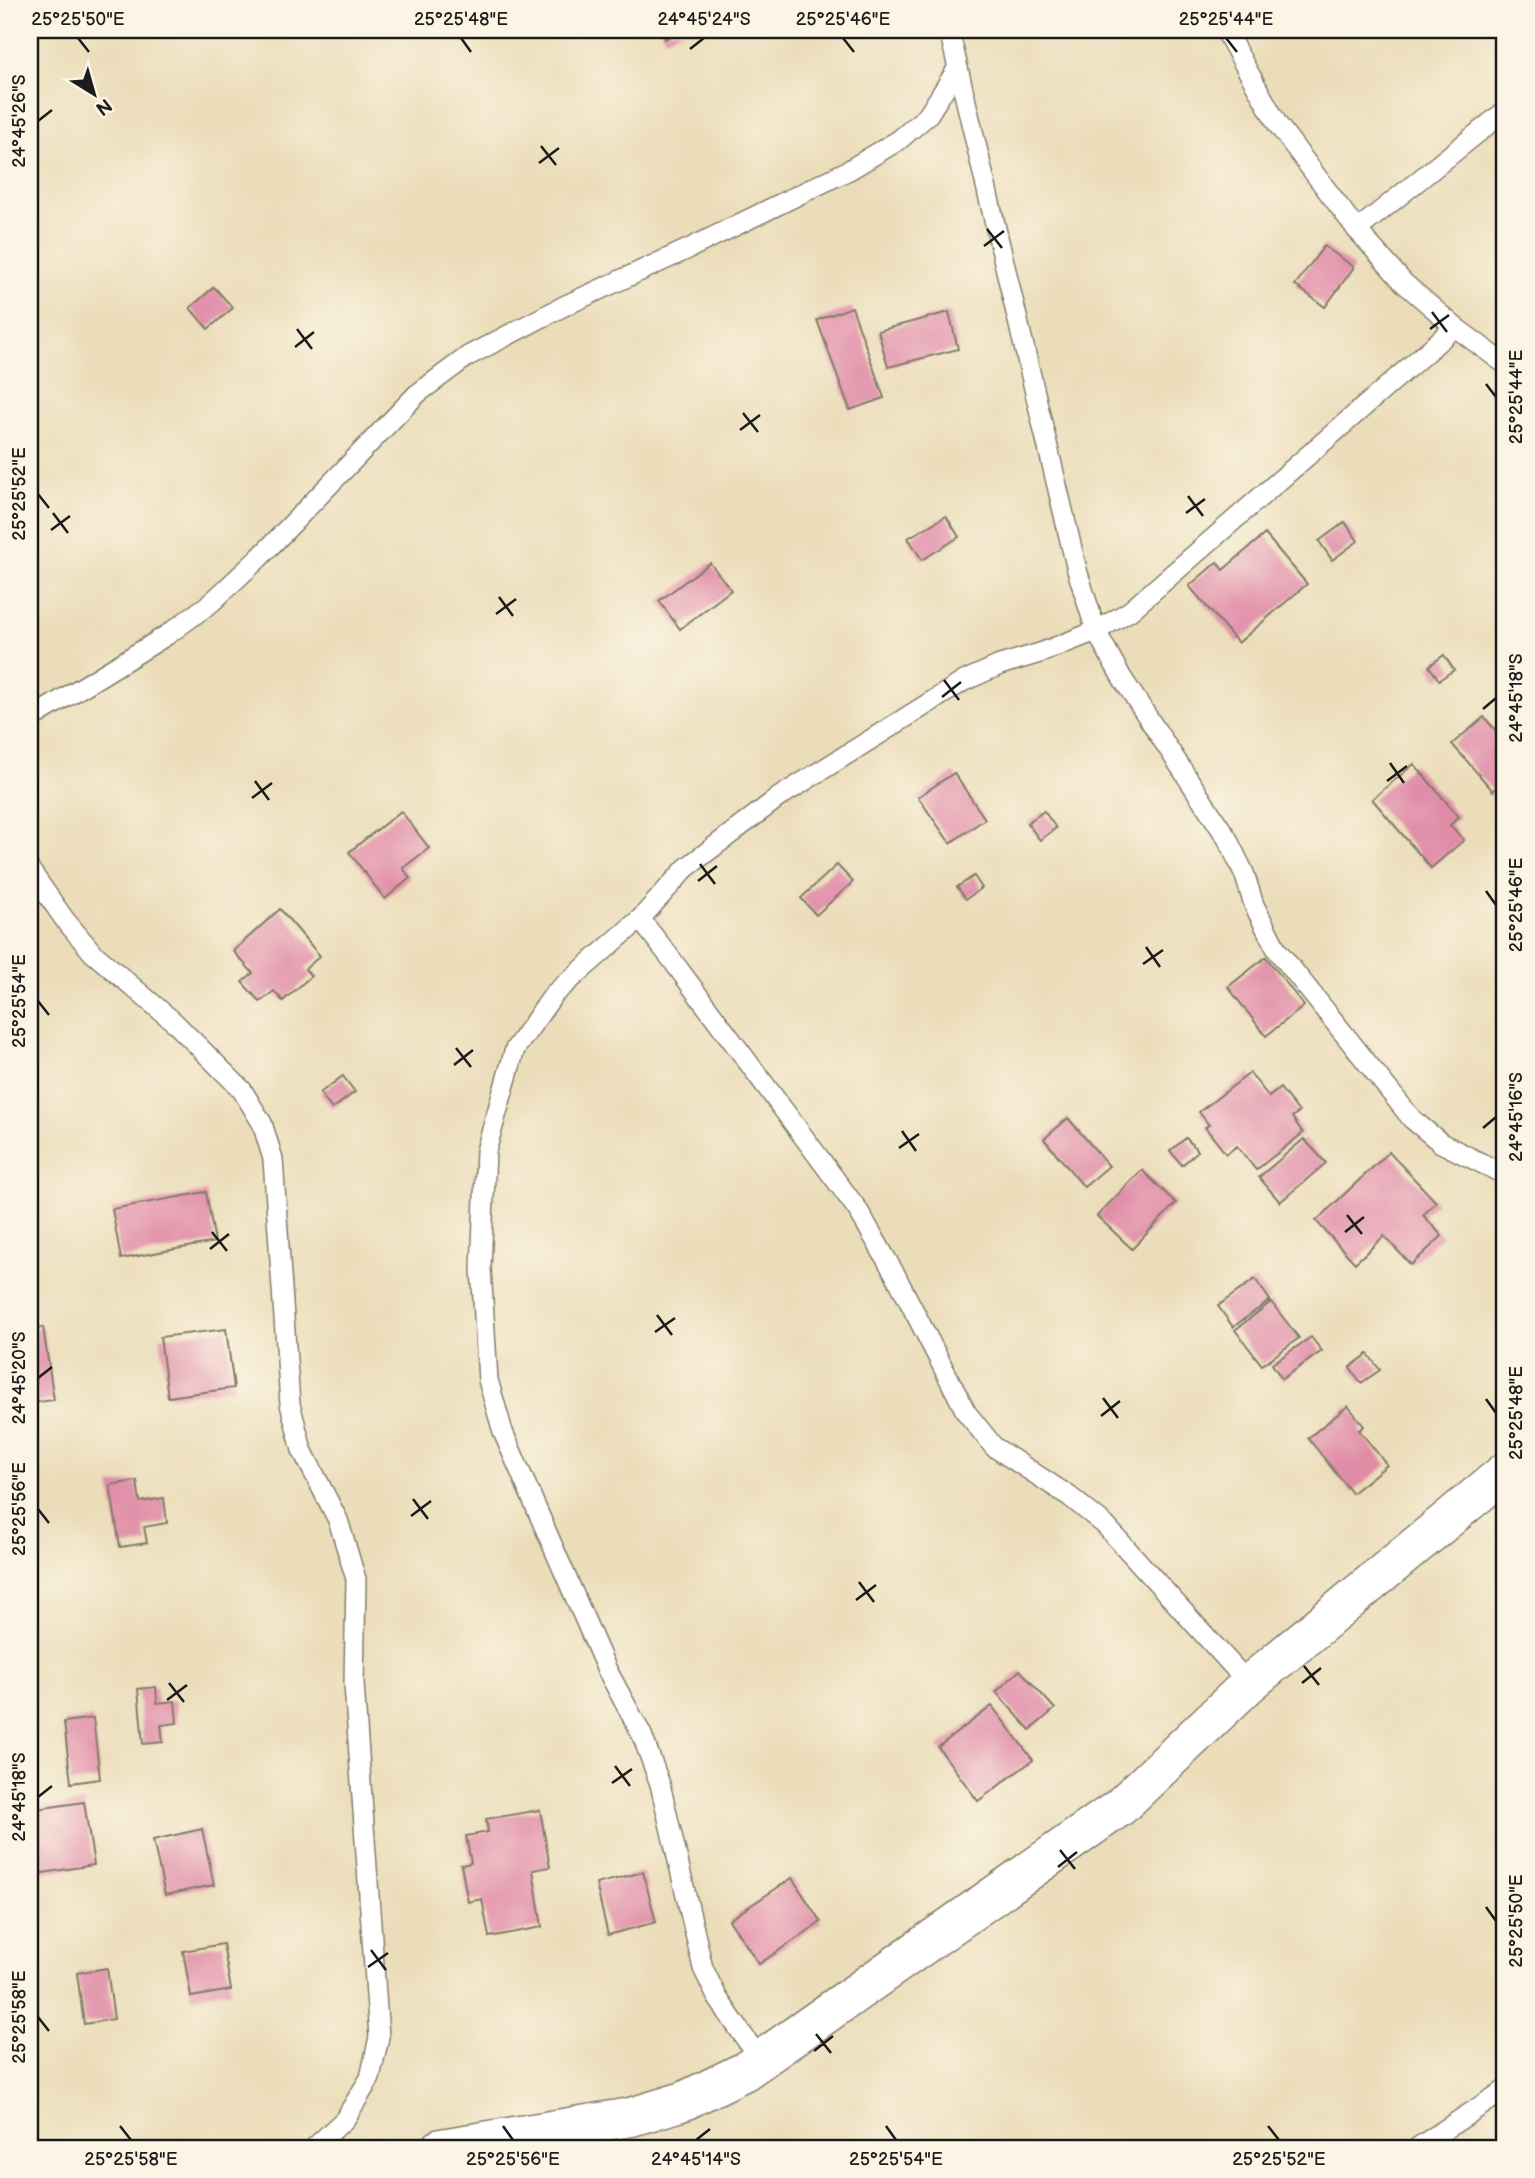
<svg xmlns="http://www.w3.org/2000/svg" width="1535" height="2178" font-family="'Balsamiq Sans',sans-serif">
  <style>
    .building { fill: #e08ca7 }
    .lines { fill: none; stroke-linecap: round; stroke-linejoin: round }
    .lane-casing { stroke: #847c6a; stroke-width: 22 }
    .street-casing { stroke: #847c6a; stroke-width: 41 }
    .lane { stroke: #fff; stroke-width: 19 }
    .street { stroke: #fff; stroke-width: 38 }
    .ticks { fill: none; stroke: #1c1c1c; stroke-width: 2.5 }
    .neatline { fill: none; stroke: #1c1c1c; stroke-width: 2.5 }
    .ticks-label { font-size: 18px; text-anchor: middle; fill: #1c1c1c }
  </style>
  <rect width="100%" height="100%" fill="#fcf5e5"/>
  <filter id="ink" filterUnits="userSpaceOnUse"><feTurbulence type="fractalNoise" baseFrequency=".0143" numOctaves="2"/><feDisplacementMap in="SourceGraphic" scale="14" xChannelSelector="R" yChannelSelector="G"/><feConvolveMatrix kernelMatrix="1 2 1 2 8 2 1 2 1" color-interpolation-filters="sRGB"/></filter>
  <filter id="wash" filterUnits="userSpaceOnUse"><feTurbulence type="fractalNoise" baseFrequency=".00686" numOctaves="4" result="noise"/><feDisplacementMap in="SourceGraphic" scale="28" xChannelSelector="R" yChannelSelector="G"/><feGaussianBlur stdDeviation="1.57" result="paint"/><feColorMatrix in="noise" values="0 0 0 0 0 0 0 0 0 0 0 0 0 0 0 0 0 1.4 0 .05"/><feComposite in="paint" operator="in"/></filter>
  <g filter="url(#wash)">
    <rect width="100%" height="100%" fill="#ebddb9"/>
    <g id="blocks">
      <!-- building -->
      <g class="building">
        <polygon points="660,30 683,30 665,39"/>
        <polygon points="1324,246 1354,267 1325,307 1295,285"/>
        <polygon points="214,287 233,308 208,329 190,308"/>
        <polygon points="852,307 884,398 850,410 817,320"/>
        <polygon points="949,312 958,349 888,367 878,331"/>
        <polygon points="946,516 959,537 922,560 908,538"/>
        <polygon points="1345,522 1358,541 1332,560 1319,541"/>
        <polygon points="1265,534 1307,584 1238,643 1189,586 1217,562 1223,570"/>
        <polygon points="710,563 731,590 680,629 659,601"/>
        <polygon points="1444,655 1454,670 1439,680 1429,666"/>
        <polygon points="1484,717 1505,741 1505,780 1493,791 1452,744"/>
        <polygon points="1414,764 1459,817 1450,825 1464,840 1431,868 1372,799"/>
        <polygon points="954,773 985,819 950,843 918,797"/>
        <polygon points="401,811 429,848 403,868 410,878 385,899 349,852"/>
        <polygon points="1044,811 1056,828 1040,840 1027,823"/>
        <polygon points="837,865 853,882 816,915 801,898"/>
        <polygon points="974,876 982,888 966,899 957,887"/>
        <polygon points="280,909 320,956 305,969 311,976 283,1001 274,991 260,1002 242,982 253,973 233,951"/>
        <polygon points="1266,957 1304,1006 1266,1036 1228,987"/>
        <polygon points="1250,1073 1269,1097 1280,1088 1299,1112 1292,1117 1303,1133 1256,1170 1237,1146 1226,1154 1205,1127 1209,1125 1199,1112"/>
        <polygon points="343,1076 355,1092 332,1109 320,1093"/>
        <polygon points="1068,1118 1109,1166 1084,1187 1044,1139"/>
        <polygon points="1186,1138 1198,1151 1182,1165 1170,1151"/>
        <polygon points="1304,1139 1326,1163 1280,1202 1259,1177"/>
        <polygon points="1389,1152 1436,1202 1423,1215 1442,1236 1411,1265 1384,1236 1355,1263 1316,1221"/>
        <polygon points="1142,1170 1176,1203 1132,1249 1097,1216"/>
        <polygon points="206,1192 215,1242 121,1259 112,1209"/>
        <polygon points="1255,1279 1270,1300 1233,1327 1218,1306"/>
        <polygon points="1271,1302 1299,1338 1262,1365 1235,1330"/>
        <polygon points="43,1327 54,1400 30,1403 30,1329"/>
        <polygon points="226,1329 234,1388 168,1397 160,1337"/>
        <polygon points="1311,1337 1322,1351 1282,1379 1272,1364"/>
        <polygon points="1368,1354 1380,1370 1361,1383 1350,1367"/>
        <polygon points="1348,1406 1364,1426 1359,1430 1387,1465 1352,1493 1308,1438"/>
        <polygon points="137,1481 140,1502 164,1498 167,1523 144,1527 147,1543 120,1547 110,1485"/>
        <polygon points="1020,1670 1055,1709 1030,1730 996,1692"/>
        <polygon points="156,1687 157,1703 175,1701 177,1723 161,1725 163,1742 143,1744 138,1689"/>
        <polygon points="992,1706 1033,1760 978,1801 938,1747"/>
        <polygon points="93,1718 100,1779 71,1783 64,1722"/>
        <polygon points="84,1802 94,1865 36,1874 30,1836 30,1810"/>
        <polygon points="540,1810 550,1867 533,1870 542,1927 489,1937 482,1899 468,1902 461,1865 471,1863 466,1836 488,1832 486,1819"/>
        <polygon points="202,1829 214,1885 165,1895 153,1840"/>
        <polygon points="643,1872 656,1922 608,1935 596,1884"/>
        <polygon points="792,1878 821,1922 759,1964 729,1920"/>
        <polygon points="223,1944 231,1990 191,1997 183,1951"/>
        <polygon points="107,1968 114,2019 84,2024 77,1973"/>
      </g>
    </g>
  </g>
  <g filter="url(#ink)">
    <use href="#blocks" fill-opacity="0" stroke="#847c6a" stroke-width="2"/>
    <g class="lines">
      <!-- lane casing -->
      <g class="lane-casing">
        <g id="lane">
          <polyline points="949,30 1077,570 1096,631 1122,678 1227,838 1244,873 1254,905 1277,950 1412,1119 1441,1143 1505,1175"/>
          <polyline points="1225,30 1278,125 1357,230 1404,283 1455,327 1505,364"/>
          <polyline points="1357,230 1505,111"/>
          <polyline points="30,719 167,635 212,602 260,557 417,394 468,356 564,306 686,250 849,170 899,140 928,115 957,69"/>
          <polyline points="30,870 65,920 93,953 174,1022 242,1090 262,1123 273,1159 290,1404 302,1450 338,1520 356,1579 354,1684 379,2037 370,2078 345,2119 314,2148"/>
          <polyline points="640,919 554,994 515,1049 486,1151 481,1268 488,1380 503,1432 606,1668 642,1735 660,1784 703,1968 717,1997 760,2060"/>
          <polyline points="1249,1684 1105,1525 1069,1496 994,1447 966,1412 896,1276 858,1210 666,952 640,919 686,868 779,797 964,681 1000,665 1040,653 1096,631 1130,611 1455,327"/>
          <polyline points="1417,2148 1505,2090"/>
        </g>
      </g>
      <!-- street casing -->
      <g class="street-casing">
        <polyline id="street" points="441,2148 631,2117 684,2101 745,2071 1120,1807 1249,1684 1505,1472"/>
      </g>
      <!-- lane -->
      <use href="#lane" class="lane"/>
      <!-- street -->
      <use href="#street" class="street"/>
    </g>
  </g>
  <!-- ticks -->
  <path class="ticks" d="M78 38 89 52M461 38 471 52M843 38 854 52M1226 38 1237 52M690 49 704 38M38 121 52 110M541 146 556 165M539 163 559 148M987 229 1002 248M984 246 1004 231M1432 312 1447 332M297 329 312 349M1430 329 1449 315M295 347 314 332M1486 384 1496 397M743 413 758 432M740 430 760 415M38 494 49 508M1188 496 1203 516M53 513 68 533M1186 513 1205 499M51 530 70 516M499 597 513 616M496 614 516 599M944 680 959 700M942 697 961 682M1483 709 1496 698M1390 763 1404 783M255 781 269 800M1387 781 1407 766M252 798 272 783M700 864 715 884M698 881 717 866M1486 891 1496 905M1146 947 1160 967M1143 964 1163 950M38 1001 49 1015M456 1048 471 1067M454 1065 473 1050M1483 1128 1496 1117M902 1131 916 1151M899 1148 919 1134M1347 1215 1362 1234M212 1232 227 1251M1345 1232 1364 1217M210 1249 229 1234M657 1315 672 1335M655 1332 675 1318M38 1378 52 1367M1103 1398 1118 1418M1486 1399 1496 1413M1101 1416 1120 1401M413 1499 428 1519M38 1509 49 1523M411 1516 431 1501M859 1582 874 1602M856 1600 876 1585M1304 1666 1319 1685M169 1683 184 1702M1302 1683 1321 1668M167 1700 187 1685M615 1766 630 1786M612 1783 632 1769M38 1797 52 1786M1060 1850 1075 1869M1058 1867 1077 1852M1486 1907 1496 1921M371 1950 386 1970M368 1967 388 1953M38 2017 49 2031M816 2034 831 2053M814 2051 833 2036M120 2126 131 2140M503 2126 513 2140M886 2126 896 2140M1268 2126 1279 2140M696 2140 710 2129"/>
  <!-- margin -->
  <rect width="1535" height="2178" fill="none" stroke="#fcf5e5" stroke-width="77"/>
  <!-- north arrow -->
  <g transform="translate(94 94) rotate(143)" stroke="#fcf5e5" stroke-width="5" paint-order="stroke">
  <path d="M0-5L12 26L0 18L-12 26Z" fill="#1c1c1c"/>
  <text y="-10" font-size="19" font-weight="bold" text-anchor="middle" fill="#1c1c1c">N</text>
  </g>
  <rect x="38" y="38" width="1458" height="2102" class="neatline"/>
  <g class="ticks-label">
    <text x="78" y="25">25°25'50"E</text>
    <text x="461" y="25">25°25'48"E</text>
    <text x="704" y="25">24°45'24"S</text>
    <text x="843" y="25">25°25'46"E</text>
    <text x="1226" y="25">25°25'44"E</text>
    <text transform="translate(19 121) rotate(-90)" y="6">24°45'26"S</text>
    <text transform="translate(1516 397) rotate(-90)" y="6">25°25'44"E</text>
    <text transform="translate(19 494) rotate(-90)" y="6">25°25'52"E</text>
    <text transform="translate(1516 698) rotate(-90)" y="6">24°45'18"S</text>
    <text transform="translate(1516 905) rotate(-90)" y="6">25°25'46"E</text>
    <text transform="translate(19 1001) rotate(-90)" y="6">25°25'54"E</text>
    <text transform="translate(1516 1117) rotate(-90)" y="6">24°45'16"S</text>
    <text transform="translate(19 1378) rotate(-90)" y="6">24°45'20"S</text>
    <text transform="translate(1516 1413) rotate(-90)" y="6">25°25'48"E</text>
    <text transform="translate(19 1509) rotate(-90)" y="6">25°25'56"E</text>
    <text transform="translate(19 1797) rotate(-90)" y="6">24°45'18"S</text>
    <text transform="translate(1516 1921) rotate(-90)" y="6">25°25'50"E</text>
    <text transform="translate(19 2017) rotate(-90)" y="6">25°25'58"E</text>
    <text x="131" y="2165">25°25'58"E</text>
    <text x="513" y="2165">25°25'56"E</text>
    <text x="696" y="2165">24°45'14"S</text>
    <text x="896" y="2165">25°25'54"E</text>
    <text x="1279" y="2165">25°25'52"E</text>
  </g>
</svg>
